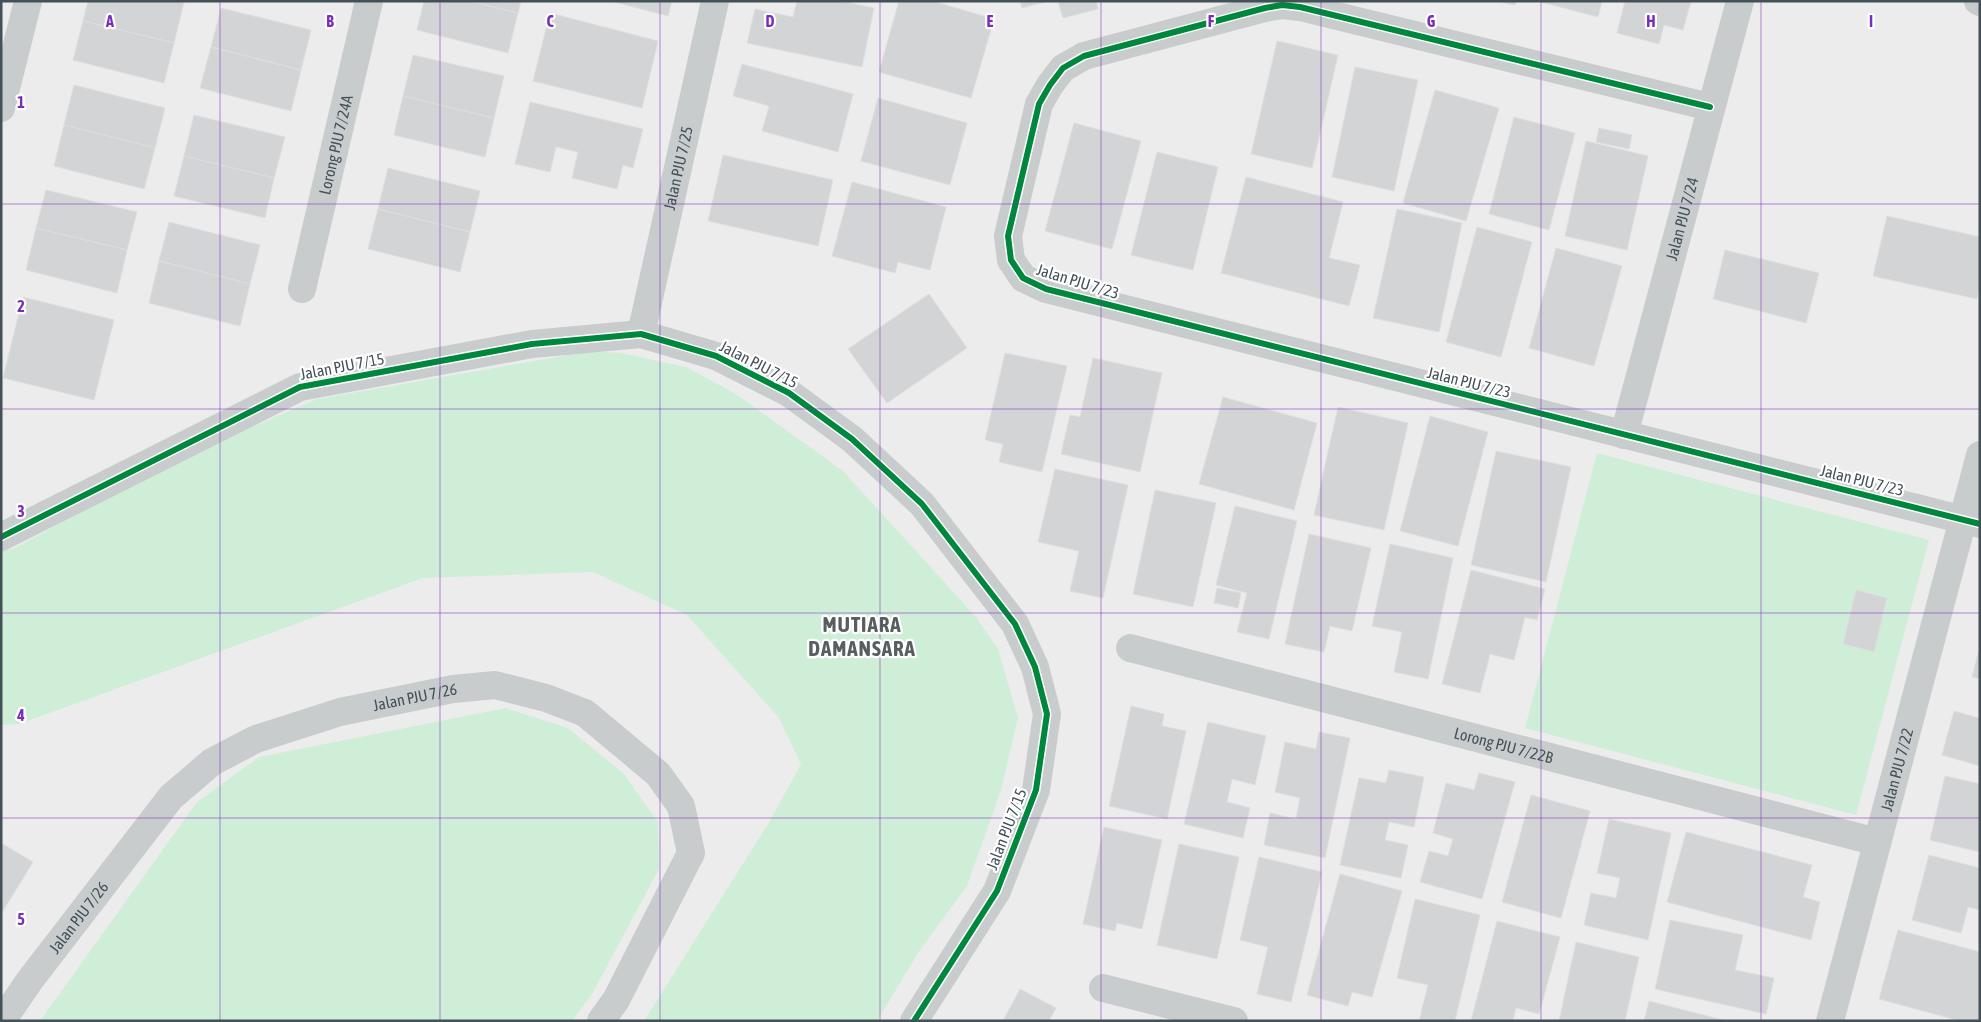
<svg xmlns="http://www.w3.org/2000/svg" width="1981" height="1022" font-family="'Asap Condensed',sans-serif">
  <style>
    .green { fill: #cfeed7 }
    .building { fill: #d3d4d5; stroke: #dededf }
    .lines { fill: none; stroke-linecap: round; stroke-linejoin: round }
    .minor { stroke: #c8cccd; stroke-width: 28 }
    .tertiary { stroke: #c8cccd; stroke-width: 28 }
    .cycleway-casing { stroke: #fff; stroke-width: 9 }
    .cycleway { stroke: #00873e; stroke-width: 6 }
    .grid { fill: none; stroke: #7b2cbf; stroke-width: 1; stroke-opacity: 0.55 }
    .labels { text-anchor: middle; stroke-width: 4.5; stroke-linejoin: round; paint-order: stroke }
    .street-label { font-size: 16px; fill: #435159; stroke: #fff }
    .district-label { font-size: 21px; font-weight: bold; letter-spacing: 1px; fill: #585d60; stroke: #fff }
    .grid-label { font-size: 16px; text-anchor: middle; font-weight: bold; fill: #7b2cbf; stroke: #fff; stroke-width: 4.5; stroke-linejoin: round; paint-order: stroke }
  </style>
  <rect width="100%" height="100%" fill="#edecec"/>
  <!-- green -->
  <g class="green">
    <polygon points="591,351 621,353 686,367 736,394 843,471 976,617 998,649 1018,718 1001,790 967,886 920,950 877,1021 644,1021 771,819 801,764 779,718 687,615 593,572 423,578 19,724 1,725 1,551 15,548 180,458 317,399"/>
    <polygon points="1597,453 1929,540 1856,815 1525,728"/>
    <polygon points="506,708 568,728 623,773 658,822 659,869 592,994 572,1021 40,1021 197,802 259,757"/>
  </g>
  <!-- building -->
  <g class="building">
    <polygon points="88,1 180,1 184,2 174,43 83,21"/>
    <polygon points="424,1 469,1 518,13 508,53 417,30"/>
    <polygon points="469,1 521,1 518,13"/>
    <polygon points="611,1 672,1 668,16"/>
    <polygon points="797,1 841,1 874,8 862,67 747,43 755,9 793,17"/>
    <polygon points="899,1 940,1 939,3 994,19 971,98 879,72"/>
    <polygon points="1020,1 1048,1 1022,8"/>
    <polygon points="1058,1 1096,1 1098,9 1063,18"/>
    <polygon points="1496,1 1516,1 1515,5"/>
    <polygon points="1537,1 1602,1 1598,17"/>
    <polygon points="1625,1 1691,1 1683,30 1664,25 1659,44 1617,33"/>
    <polygon points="221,8 311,30 301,70 211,47"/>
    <polygon points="550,13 658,41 642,108 533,81"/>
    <polygon points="83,21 174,43 164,83 73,60"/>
    <polygon points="1277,41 1338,55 1312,168 1251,154"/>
    <polygon points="211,47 301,70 291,111 200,88"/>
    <polygon points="413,55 504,76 494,118 403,96"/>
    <polygon points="742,64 853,94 838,152 762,131 769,106 733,96"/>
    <polygon points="1355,67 1418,80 1394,191 1332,177"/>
    <polygon points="74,85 165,108 155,148 64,125"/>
    <polygon points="1435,90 1499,108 1466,221 1403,203"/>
    <polygon points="403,96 494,118 485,157 394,135"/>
    <polygon points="878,98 967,123 950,185 861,161"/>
    <polygon points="530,102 643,129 633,168 623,165 617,189 572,178 578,152 556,147 550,172 515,164"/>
    <polygon points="194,115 285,137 274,178 184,156"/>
    <polygon points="1514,117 1575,133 1549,230 1489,214"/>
    <polygon points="1074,123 1141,141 1112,249 1045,231"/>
    <polygon points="64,125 155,148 144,189 54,166"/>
    <polygon points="1599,128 1632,135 1629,149 1596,142"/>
    <polygon points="1586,141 1648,156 1627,250 1565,236"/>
    <polygon points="1157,152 1218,167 1193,270 1131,255"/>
    <polygon points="723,155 833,180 818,246 708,221"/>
    <polygon points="184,156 274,178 265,218 174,196"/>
    <polygon points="388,168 480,191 470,232 378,209"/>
    <polygon points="1246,177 1343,202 1329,258 1360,265 1349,306 1221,273"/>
    <polygon points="852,182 946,207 930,270 898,262 895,273 832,256"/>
    <polygon points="46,190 137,212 127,250 36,228"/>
    <polygon points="378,209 470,232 460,272 368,249"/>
    <polygon points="1397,209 1462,223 1439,332 1373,318"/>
    <polygon points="1887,216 1980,237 1980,285 1977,299 1873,276"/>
    <polygon points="169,222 260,245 250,284 159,261"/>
    <polygon points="1477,227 1532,242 1501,357 1446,342"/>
    <polygon points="36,228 127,250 117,293 26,270"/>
    <polygon points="1556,248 1622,266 1594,366 1529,348"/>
    <polygon points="1725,250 1819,273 1806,323 1713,299"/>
    <polygon points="159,261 250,284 240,326 149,303"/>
    <polygon points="929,294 967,348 887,403 848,349"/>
    <polygon points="23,297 114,320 94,400 3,378"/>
    <polygon points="1005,353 1067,366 1042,472 999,462 1003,444 985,440"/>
    <polygon points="1093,358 1162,373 1140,472 1061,454 1070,415 1080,417"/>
    <polygon points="1223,397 1317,423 1294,510 1199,484"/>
    <polygon points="1338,407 1408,423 1384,530 1314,515"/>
    <polygon points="1430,416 1488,432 1458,546 1400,531"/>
    <polygon points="1496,451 1571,467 1546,582 1471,565"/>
    <polygon points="1055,469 1128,485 1103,598 1070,591 1079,551 1038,542"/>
    <polygon points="1155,490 1216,503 1193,607 1133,594"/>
    <polygon points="1235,506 1297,521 1269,639 1237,632 1247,593 1216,585"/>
    <polygon points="1309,534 1371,548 1352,631 1330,626 1324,652 1285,644"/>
    <polygon points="1390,544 1453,558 1428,679 1394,672 1402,632 1372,626"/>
    <polygon points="1471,570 1545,589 1537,620 1525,617 1514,660 1490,654 1480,693 1442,684"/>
    <polygon points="1217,588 1241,593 1238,608 1214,603"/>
    <polygon points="1856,590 1887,598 1874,652 1843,644"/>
    <polygon points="1980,646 1980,679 1972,677"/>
    <polygon points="1131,706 1164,714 1162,726 1186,731 1167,819 1109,806"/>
    <polygon points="1954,711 1979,718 1980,715 1980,766 1942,755"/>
    <polygon points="1208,722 1266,736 1255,785 1232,779 1227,802 1250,808 1243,838 1184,824"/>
    <polygon points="1319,732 1350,738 1325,858 1264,845 1270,813 1296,819 1300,798 1275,792 1285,742 1316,749"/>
    <polygon points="1389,770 1424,777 1414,827 1389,822 1385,840 1408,845 1401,878 1340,865 1359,778 1386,783"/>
    <polygon points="1479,773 1515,782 1482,899 1420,882 1429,851 1448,856 1453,839 1433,833 1446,783 1474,790"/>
    <polygon points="1945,776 1980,784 1980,852 1930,840"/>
    <polygon points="1531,795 1590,811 1561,918 1502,902"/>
    <polygon points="1609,819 1671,833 1648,940 1584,925 1591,893 1616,898 1620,878 1597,873"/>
    <polygon points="1104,827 1162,840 1142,929 1117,923 1115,931 1083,924"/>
    <polygon points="1686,832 1812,865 1803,897 1820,902 1811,940 1667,902"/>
    <polygon points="1,843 33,862 1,914"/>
    <polygon points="1179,844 1239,857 1217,959 1157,945"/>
    <polygon points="1929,855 1980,868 1980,910 1968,907 1961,933 1912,920"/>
    <polygon points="1259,857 1322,872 1291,1002 1257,994 1268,947 1240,940"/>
    <polygon points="1340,874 1402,891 1372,997 1352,992 1348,1006 1307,995"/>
    <polygon points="1415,899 1480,915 1455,1021 1419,1021 1428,985 1397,978"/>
    <polygon points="1670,920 1743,935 1735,970 1774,978 1766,1014 1655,989"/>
    <polygon points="1497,921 1560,937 1539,1014 1516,1008 1513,1021 1471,1021"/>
    <polygon points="1898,930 1980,952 1980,1021 1960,1021 1879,999"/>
    <polygon points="1576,942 1639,957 1625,1021 1559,1021"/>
    <polygon points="1020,989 1056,1008 1049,1021 1003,1021"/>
    <polygon points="1649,1001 1727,1021 1644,1021"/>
  </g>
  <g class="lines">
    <!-- minor -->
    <g class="minor">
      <polyline points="1710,107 1300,7 1282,5 1265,8 1084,56 1063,68 1050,85 1039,104 1008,236 1011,260 1023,278 1046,289 1980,524"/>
      <polyline points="1,108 28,1"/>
      <path id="s1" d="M302 289 369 1"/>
      <path id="s2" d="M641 334 715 1"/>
      <path id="s3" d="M1624 435 1740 1"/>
      <path id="s4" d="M1130 648 1877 842"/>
      <polyline points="1103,988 1234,1021"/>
      <path id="s5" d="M2 1021 30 980 171 797 212 762 256 739 340 712 453 689 495 685 546 698 585 713 658 774 681 806 691 853 616 1000 601 1021"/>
      <path id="s6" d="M1830 1021 1980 455"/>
    </g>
    <!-- tertiary -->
    <g class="tertiary">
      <polyline points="1978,1 1980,2"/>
      <polyline points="1,537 300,387 532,344 641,334 716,356 789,393 852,439 922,504 1015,624 1035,667 1047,714 1036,790 997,891 914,1021"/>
    </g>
    <!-- cycleway casing -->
    <g class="cycleway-casing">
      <g id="cycleway">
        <polyline points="1710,107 1300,7 1282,5 1265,8 1084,56 1063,68 1050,85 1039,104 1008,236 1011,260 1023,278 1046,289 1980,524"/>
        <polyline points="1,537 300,387 532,344 641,334 716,356 789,393 852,439 922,504 1015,624 1035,667 1047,714 1036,790 997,891 914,1021"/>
      </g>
    </g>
    <!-- cycleway -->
    <use href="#cycleway" class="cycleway"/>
  </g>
  <!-- grid -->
  <path class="grid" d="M220 1V1021M440 1V1021M660 1V1021M880 1V1021M1101 1V1021M1321 1V1021M1541 1V1021M1761 1V1021M1 204H1980M1 409H1980M1 613H1980M1 818H1980"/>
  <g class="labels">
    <!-- street labels -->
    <g class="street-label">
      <text dy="6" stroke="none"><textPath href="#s1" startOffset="148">Lorong PJU 7/24A</textPath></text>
      <text dy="6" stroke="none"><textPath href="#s2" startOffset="170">Jalan PJU 7/25</textPath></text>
      <text dy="6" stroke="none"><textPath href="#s3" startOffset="224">Jalan PJU 7/24</textPath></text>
      <text transform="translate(1078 281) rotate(17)" y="6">Jalan PJU 7/23</text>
      <text transform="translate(759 364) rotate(27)" y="6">Jalan PJU 7/15</text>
      <text transform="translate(342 366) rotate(-11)" y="6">Jalan PJU 7/15</text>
      <text transform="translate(1469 382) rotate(14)" y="6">Jalan PJU 7/23</text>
      <text transform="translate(1862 480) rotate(14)" y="6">Jalan PJU 7/23</text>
      <text dy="6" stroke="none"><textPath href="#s5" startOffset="549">Jalan PJU 7/26</textPath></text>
      <text dy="6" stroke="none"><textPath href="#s4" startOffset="386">Lorong PJU 7/22B</textPath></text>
      <text dy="6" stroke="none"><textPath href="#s6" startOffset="260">Jalan PJU 7/22</textPath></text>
      <text transform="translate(1006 829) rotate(-69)" y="6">Jalan PJU 7/15</text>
      <text dy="6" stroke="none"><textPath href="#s5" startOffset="129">Jalan PJU 7/26</textPath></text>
    </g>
    <!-- district labels -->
    <g class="district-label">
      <text x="862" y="632">MUTIARA<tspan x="862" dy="24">DAMANSARA</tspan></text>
    </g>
  </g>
  <g class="grid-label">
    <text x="110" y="27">A</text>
    <text x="330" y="27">B</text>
    <text x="550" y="27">C</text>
    <text x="770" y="27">D</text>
    <text x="990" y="27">E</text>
    <text x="1211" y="27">F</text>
    <text x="1431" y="27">G</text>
    <text x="1651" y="27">H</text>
    <text x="1871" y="27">I</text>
    <text x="21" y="108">1</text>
    <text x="21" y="312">2</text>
    <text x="21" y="517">3</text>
    <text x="21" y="721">4</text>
    <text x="21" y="925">5</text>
  </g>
  <!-- border -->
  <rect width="1981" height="1022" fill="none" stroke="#435159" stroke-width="5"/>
</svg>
